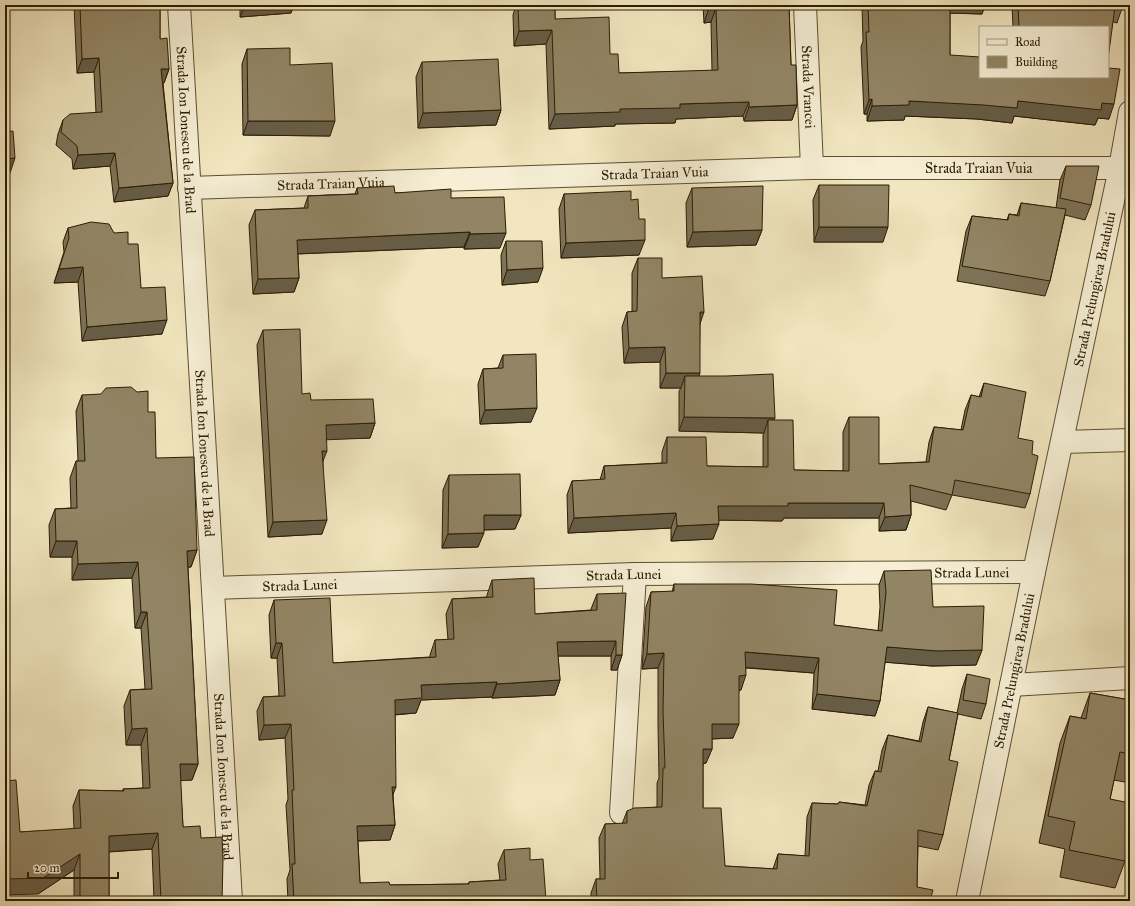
<svg xmlns="http://www.w3.org/2000/svg" width="1135" height="906" font-family="'IM FELL Great Primer',serif">
  <style>
    .lines { fill: none; stroke-linecap: round; stroke-linejoin: round }
    .minor-casing { stroke: #5d4e32; stroke-width: 24 }
    .minor { stroke: #f6efd5; stroke-width: 22 }
    .wall { fill: #7e7257; stroke: #2c1c03 }
    .shaded-wall { fill: #665d47; stroke: #2c1c03 }
    .building { fill: #928565; stroke: #2c1c03 }
    .labels { text-anchor: middle; stroke-width: 3; stroke-linejoin: round; paint-order: stroke }
    .street-label { font-size: 14px; fill: #2c1c03; stroke: #f6efd5 }
  </style>
  <rect width="100%" height="100%" fill="#f1e6bf"/>
  <filter id="stains"><feTurbulence type="fractalNoise" baseFrequency=".005" numOctaves="4"/><feColorMatrix values="0 0 0 0 .2 0 0 0 0 .09 0 0 0 0 .02 0 0 0 .5 -.17"/></filter>
  <radialGradient id="worn" r=".72"><stop offset=".6" stop-color="#630" stop-opacity="0"/><stop offset="1" stop-color="#630" stop-opacity=".3"/></radialGradient>
  <g class="lines">
    <!-- minor casing -->
    <g class="minor-casing">
      <g id="minor">
        <path id="s1" d="M179 5 231 901"/>
        <path id="s2" d="M805 5 812 168"/>
        <path id="s3" d="M189 188 812 168H1120"/>
        <polyline points="1063,442 1130,440"/>
        <path id="s4" d="M213 588 635 574 1034 572"/>
        <polyline points="1011,685 1130,678"/>
        <polyline points="621,813 635,574"/>
        <path id="s5" d="M967 901 1034 572 1120 168 1130 112"/>
      </g>
    </g>
    <!-- minor -->
    <use href="#minor" class="minor"/>
  </g>
  <!-- wall -->
  <g class="wall">
    <polygon points="74,5 160,5 160,39 169,69 164,83 163,83 173,183 168,196 114,202 110,166 73,169 72,159 56,145 58,134 63,120 96,113 94,72 77,73"/>
    <polygon points="240,5 294,5 291,13 240,17"/>
    <polygon points="516,5 555,5 555,19 610,54 619,73 712,71 711,22 704,23 703,5 789,5 791,65 797,105 792,120 744,121 743,116 676,119 675,123 615,124 615,126 549,129 546,44 514,46 513,15"/>
    <polygon points="862,5 985,5 982,14 950,13 950,55 1109,119 1098,118 1095,125 1014,116 1012,123 977,119 905,116 904,120 867,121 867,114 864,114 861,47 863,41"/>
    <polygon points="1012,5 1123,5 1117,23 1113,22 1108,27 1013,27"/>
    <polygon points="247,49 290,65 330,136 243,135 242,64"/>
    <polygon points="422,62 501,110 496,125 418,128 416,77"/>
    <polygon points="1066,166 1091,205 1085,220 1065,215 1050,281 1045,296 957,281 966,231 972,216 1007,220 1009,214 1017,215 1021,203 1056,208 1060,180"/>
    <polygon points="819,185 883,242 814,242 813,200"/>
    <polygon points="357,188 395,193 451,198 500,248 464,249 464,247 298,254 299,278 294,292 253,294 249,225 255,210 304,208 308,196 355,194"/>
    <polygon points="692,188 762,230 756,245 687,247 686,203"/>
    <polygon points="564,194 631,200 639,255 561,258 559,209"/>
    <polygon points="68,228 114,233 128,244 141,288 162,334 82,341 78,282 54,283 64,252 63,242"/>
    <polygon points="506,241 538,282 502,285 501,255"/>
    <polygon points="638,258 662,278 700,323 699,376 774,420 794,470 843,471 843,432 849,417 879,464 926,462 929,442 934,427 961,430 965,410 971,395 979,397 984,383 1018,438 1032,454 1030,494 1025,508 952,495 946,510 911,501 911,515 906,530 879,531 879,518 784,518 782,521 719,520 713,539 671,541 671,528 568,533 567,495 572,481 600,480 604,466 662,463 662,452 667,437 707,466 763,467 763,435 764,433 679,431 679,391 681,388 660,388 660,362 624,363 622,327 627,312 632,312 632,273"/>
    <polygon points="263,330 302,394 311,400 375,423 370,438 326,439 323,461 322,534 268,537 257,345"/>
    <polygon points="503,355 531,422 480,424 478,384 483,369 498,368"/>
    <polygon points="82,395 148,412 156,458 197,550 191,567 188,567 198,764 192,780 180,780 183,827 201,838 222,901 154,901 152,849 109,852 109,901 74,901 74,870 38,894 20,832 74,829 73,806 79,790 123,791 123,789 143,788 141,745 126,745 124,706 130,690 145,689 141,628 135,628 132,578 72,580 72,557 50,557 49,525 55,509 71,508 70,478 76,461 78,461 76,411"/>
    <polygon points="449,475 521,515 515,529 484,530 478,547 442,548 443,490"/>
    <polygon points="884,571 933,607 982,650 976,665 932,666 885,662 880,701 875,716 812,709 814,673 746,668 741,690 739,690 733,738 712,739 712,749 706,763 703,764 703,808 725,866 773,869 778,854 805,856 807,817 812,803 838,804 839,802 865,805 869,785 875,771 878,771 882,750 888,735 919,741 923,722 928,707 957,713 962,689 967,674 986,704 981,719 958,714 949,760 943,835 938,850 918,846 917,887 930,901 591,901 591,893 596,879 600,879 599,838 605,824 622,824 627,811 657,807 657,783 659,778 658,726 658,668 642,669 646,607 651,592 672,592 674,584 834,625 878,631 880,607 879,585"/>
    <polygon points="492,580 535,614 591,610 591,609 597,594 622,655 617,670 611,670 611,656 558,656 560,680 555,695 492,698 492,697 421,700 416,713 395,715 393,794 395,825 390,840 358,841 360,883 390,885 468,884 469,882 500,880 498,864 504,850 530,860 546,901 288,901 287,879 290,870 286,805 288,799 285,738 259,740 257,711 263,697 279,696 277,658 271,658 269,615 274,600 333,663 430,657 430,655 435,640 448,640 446,614 452,599 487,597 487,595"/>
    <polygon points="1090,693 1130,700 1130,783 1114,780 1110,799 1125,861 1115,888 1060,877 1065,849 1039,843 1060,743 1070,716 1081,718"/>
  </g>
  <!-- shaded-wall -->
  <g class="shaded-wall">
    <polygon points="245,5 294,5 291,13 240,17"/>
    <polygon points="948,5 985,5 982,14 945,13"/>
    <polygon points="709,8 716,8 711,22 704,23"/>
    <polygon points="552,30 546,44 514,46 519,31"/>
    <polygon points="99,58 94,72 77,73 82,59"/>
    <polygon points="161,69 169,69 164,83 156,83"/>
    <polygon points="872,99 867,114 864,114 869,100"/>
    <polygon points="909,101 1018,101 1102,103 1114,104 1109,119 1098,118 1095,125 1014,116 1012,123 977,119 905,116 904,120 867,121 872,106"/>
    <polygon points="749,102 743,116 676,119 675,123 615,124 615,126 549,129 555,114 680,104"/>
    <polygon points="797,105 792,120 744,121 749,107"/>
    <polygon points="501,110 496,125 418,128 423,113"/>
    <polygon points="248,121 335,121 330,136 243,135"/>
    <polygon points="115,153 110,166 73,169 78,155"/>
    <polygon points="15,158 10,173 5,173 5,159"/>
    <polygon points="173,183 168,196 114,202 119,188"/>
    <polygon points="819,227 888,227 883,242 814,242"/>
    <polygon points="762,230 756,245 687,247 693,232"/>
    <polygon points="470,232 464,247 292,254 297,240"/>
    <polygon points="506,233 500,248 464,249 470,234"/>
    <polygon points="645,240 639,255 561,258 566,243"/>
    <polygon points="83,267 78,282 54,283 59,269"/>
    <polygon points="543,268 538,282 502,285 507,270"/>
    <polygon points="299,278 294,292 253,294 258,279"/>
    <polygon points="700,312 704,312 699,327"/>
    <polygon points="167,320 162,334 82,341 87,327"/>
    <polygon points="665,347 660,362 624,363 629,348"/>
    <polygon points="666,373 700,373 695,388 685,376 681,388 660,388"/>
    <polygon points="537,408 531,422 480,424 485,410"/>
    <polygon points="684,417 775,418 769,433 768,420 764,433 679,431"/>
    <polygon points="375,423 370,438 321,440 326,425"/>
    <polygon points="322,451 327,451 321,466"/>
    <polygon points="788,503 884,503 879,518 784,518 782,521 713,520 718,506"/>
    <polygon points="676,513 671,528 568,533 574,518"/>
    <polygon points="484,515 521,515 515,529 478,530"/>
    <polygon points="911,515 906,530 879,531 885,517"/>
    <polygon points="327,520 322,534 268,537 273,522"/>
    <polygon points="719,524 713,539 671,541 677,526"/>
    <polygon points="484,533 478,547 442,548 448,534"/>
    <polygon points="56,541 77,541 72,557 50,557"/>
    <polygon points="197,550 191,567 181,567 187,551"/>
    <polygon points="138,562 132,578 72,580 78,564"/>
    <polygon points="141,612 147,612 141,628 135,628"/>
    <polygon points="616,641 611,656 552,656 557,642"/>
    <polygon points="276,643 282,643 277,658 271,658"/>
    <polygon points="887,647 982,650 976,665 932,666 882,662"/>
    <polygon points="745,652 819,658 814,673 740,667"/>
    <polygon points="664,653 658,668 642,669 647,654"/>
    <polygon points="616,655 622,655 617,670 611,670"/>
    <polygon points="746,675 741,690 734,690 739,676"/>
    <polygon points="560,680 555,695 492,698 497,684"/>
    <polygon points="497,682 492,697 421,700 416,713 390,715 395,700 421,685"/>
    <polygon points="817,694 880,701 875,716 812,709"/>
    <polygon points="291,724 285,738 259,740 264,725"/>
    <polygon points="712,724 739,724 733,738 706,739"/>
    <polygon points="147,728 141,745 126,745 132,729"/>
    <polygon points="703,749 712,749 706,763 698,764"/>
    <polygon points="180,764 198,764 192,780 174,781"/>
    <polygon points="392,787 396,787 390,802"/>
    <polygon points="395,825 390,840 352,841 357,826"/>
    <polygon points="158,833 152,849 103,852 109,836"/>
    <polygon points="80,854 74,870 38,894 5,895 5,879"/>
  </g>
  <!-- building -->
  <g class="building">
    <polygon points="80,5 160,5 160,39 167,38 169,69 161,69 173,183 119,188 115,153 78,155 77,146 61,132 63,120 70,114 102,112 99,58 82,59"/>
    <polygon points="518,5 555,5 555,19 609,17 610,54 618,54 619,73 718,70 716,8 709,8 709,5 789,5 791,65 796,65 797,105 749,107 749,102 680,104 680,108 620,109 620,112 555,114 552,30 519,31"/>
    <polygon points="868,5 950,5 950,55 980,57 980,77 1108,77 1108,68 1120,69 1114,104 1102,103 1101,110 1018,101 1017,108 983,105 909,101 909,105 872,106 872,99 869,100 866,32 869,32"/>
    <polygon points="1018,5 1123,5 1122,8 1115,7 1108,59 1108,27 1019,27"/>
    <polygon points="290,48 290,65 332,63 335,121 248,121 247,49"/>
    <polygon points="498,59 501,110 423,113 422,62"/>
    <polygon points="13,131 15,158 5,159 5,132"/>
    <polygon points="1066,166 1099,166 1091,205 1060,198"/>
    <polygon points="819,185 889,185 888,227 819,227"/>
    <polygon points="394,186 395,193 451,189 451,198 504,197 506,233 470,234 470,232 297,240 299,278 258,279 255,210 308,208 308,196 358,194 357,188"/>
    <polygon points="763,186 762,230 693,232 692,188"/>
    <polygon points="631,191 631,200 638,199 639,219 645,219 645,240 566,243 564,194"/>
    <polygon points="1021,203 1066,209 1050,281 962,266 972,216 1008,220 1009,214 1019,216"/>
    <polygon points="91,222 109,224 114,233 128,232 128,244 138,244 141,288 165,287 167,320 87,327 83,267 59,269 69,238 68,228"/>
    <polygon points="506,241 542,241 543,268 507,270"/>
    <polygon points="638,258 662,258 662,278 702,276 704,312 700,312 700,373 666,373 665,347 629,348 627,312 637,311"/>
    <polygon points="300,329 302,394 310,393 311,400 373,399 375,423 326,425 327,451 322,451 327,520 273,522 263,330"/>
    <polygon points="536,354 537,408 485,410 483,369 503,368 503,355"/>
    <polygon points="773,374 775,418 684,417 685,376 726,376"/>
    <polygon points="984,383 1026,392 1018,438 1033,441 1032,454 1038,456 1030,494 955,480 952,495 910,485 911,515 885,517 884,503 788,503 788,506 718,506 719,524 677,526 676,513 574,518 572,481 605,479 604,466 667,463 667,437 706,437 707,466 768,467 768,420 793,420 794,470 849,471 849,417 879,417 879,464 929,462 934,427 963,430 971,395 981,397"/>
    <polygon points="131,387 137,392 148,391 148,412 155,412 156,458 194,457 197,550 187,551 198,764 180,764 183,827 200,826 201,838 222,837 223,860 222,901 161,901 158,833 109,836 109,901 80,901 80,854 43,878 5,879 5,781 16,780 20,832 81,828 79,790 124,791 123,789 150,788 147,728 132,729 130,690 152,689 147,612 141,612 138,562 78,564 77,541 56,541 55,509 77,508 76,461 85,461 82,395 101,394 106,388"/>
    <polygon points="520,474 521,515 484,515 484,533 448,534 449,475"/>
    <polygon points="931,570 933,607 984,606 982,650 937,651 887,647 880,701 817,694 819,658 745,652 746,675 739,676 739,724 712,724 712,749 703,749 703,808 721,808 725,866 777,869 778,854 809,856 812,803 838,804 839,802 867,806 875,771 881,772 888,735 921,742 928,707 958,713 949,760 958,762 943,835 918,830 917,887 933,890 930,901 597,901 596,879 605,879 605,824 627,823 627,811 634,808 662,807 663,768 665,768 663,712 664,653 647,654 651,592 674,591 674,584 751,584 837,590 834,625 882,631 886,592 884,571"/>
    <polygon points="534,578 535,614 597,610 597,594 626,593 622,655 616,655 616,641 557,642 560,680 497,684 497,682 421,685 422,698 395,700 396,787 392,787 395,825 357,826 360,883 389,882 390,885 469,884 469,882 506,880 504,850 530,848 530,860 543,859 546,901 294,901 292,864 295,864 292,790 294,790 291,724 264,725 263,697 285,696 282,643 276,643 274,600 330,598 333,663 436,657 435,640 454,639 452,599 493,597 492,580"/>
    <polygon points="967,674 990,679 986,704 963,700"/>
    <polygon points="1090,693 1130,700 1130,754 1120,752 1110,799 1130,803 1130,835 1125,861 1069,850 1075,822 1048,816 1070,716 1086,719"/>
  </g>
  <g class="labels">
    <!-- street labels -->
    <g class="street-label">
      <text dy="5" stroke="none"><textPath href="#s2" startOffset="82">Strada Vrancei</textPath></text>
      <text dy="5" stroke="none"><textPath href="#s1" startOffset="125">Strada Ion Ionescu de la Brad</textPath></text>
      <text dy="5" stroke="none"><textPath href="#s3" startOffset="790">Strada Traian Vuia</textPath></text>
      <text dy="5" stroke="none"><textPath href="#s3" startOffset="466">Strada Traian Vuia</textPath></text>
      <text dy="5" stroke="none"><textPath href="#s3" startOffset="142">Strada Traian Vuia</textPath></text>
      <text dy="5" stroke="none"><textPath href="#s5" startOffset="625">Strada Prelungirea Bradului</textPath></text>
      <text dy="5" stroke="none"><textPath href="#s1" startOffset="449">Strada Ion Ionescu de la Brad</textPath></text>
      <text dy="5" stroke="none"><textPath href="#s4" startOffset="759">Strada Lunei</textPath></text>
      <text dy="5" stroke="none"><textPath href="#s4" startOffset="411">Strada Lunei</textPath></text>
      <text dy="5" stroke="none"><textPath href="#s4" startOffset="87">Strada Lunei</textPath></text>
      <text dy="5" stroke="none"><textPath href="#s5" startOffset="235">Strada Prelungirea Bradului</textPath></text>
      <text dy="5" stroke="none"><textPath href="#s1" startOffset="773">Strada Ion Ionescu de la Brad</textPath></text>
    </g>
  </g>
  <!-- margin -->
  <rect width="1135" height="906" fill="none" stroke="#f1e6bf" stroke-width="20"/>
  <rect x="6" y="6" width="1123" height="894" fill="none" stroke="#2c1c03" stroke-width="2"/>
  <rect x="10" y="10" width="1115" height="886" fill="none" stroke="#2c1c03"/>
  <!-- legend -->
  <rect x="979" y="26" width="130" height="52" fill="#f6efd5" stroke="#a59b81"/>
  <rect x="987" y="39" width="20" height="6" fill="#f6efd5" stroke="#a59b81"/>
  <text x="1015" y="46" font-size="12" fill="#2c1c03">Road</text>
  <rect x="987" y="56" width="20" height="12" fill="#928565" stroke="#a59b81"/>
  <text x="1015" y="66" font-size="12" fill="#2c1c03">Building</text>
  <!-- scale -->
  <path d="M28 872v6h90v-6" fill="none" stroke="#2c1c03" stroke-width="2"/>
  <text x="34" y="872" font-size="12" fill="#2c1c03" stroke="#f6efd5" stroke-width="3" paint-order="stroke">20 m</text>
  <rect width="100%" height="100%" filter="url(#stains)"/>
  <rect width="100%" height="100%" fill="url(#worn)"/>
</svg>
